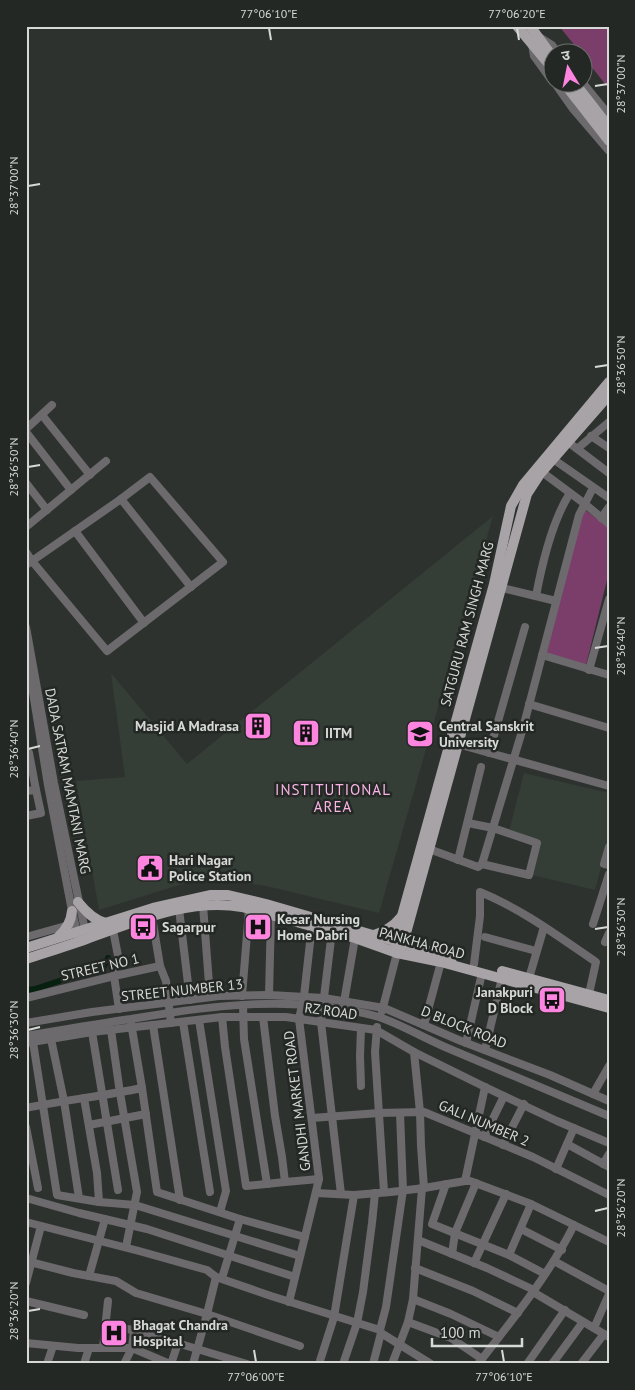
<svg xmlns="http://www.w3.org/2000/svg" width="635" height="1390" font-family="'PT Sans','Noto Sans Devanagari',sans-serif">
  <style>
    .built { fill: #343d36 }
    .green { fill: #7b3e6b }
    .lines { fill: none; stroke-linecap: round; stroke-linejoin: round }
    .canal { stroke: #082010; stroke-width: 6 }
    .minor { stroke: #6c6a6c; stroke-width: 8 }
    .major { stroke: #a7a3a6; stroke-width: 10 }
    .ticks { fill: none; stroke: #d7d9d7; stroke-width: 2 }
    .labels { text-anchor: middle; stroke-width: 5; stroke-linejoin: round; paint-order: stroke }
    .street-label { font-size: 14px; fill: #d7d9d7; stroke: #242825 }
    .poi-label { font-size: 14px; font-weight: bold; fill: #d7d9d7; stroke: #242825; text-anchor: start }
    .neighbourhood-label { font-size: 15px; letter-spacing: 1px; fill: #f9b5e5; stroke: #242825 }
    .neatline { fill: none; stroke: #d7d9d7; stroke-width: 2 }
    .ticks-label { font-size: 12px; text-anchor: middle; fill: #d7d9d7 }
  </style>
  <rect width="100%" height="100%" fill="#2e322f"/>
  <!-- built -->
  <g class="built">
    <polygon points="493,516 379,913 266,886 229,880 192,881 99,910 76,781 125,777 111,673 187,764"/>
    <polygon points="524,773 609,793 609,837 595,890 532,875 541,840 509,831"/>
  </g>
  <!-- green -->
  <g class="green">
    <polygon points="559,26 609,26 609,89 583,56 582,52 580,52"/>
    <polygon points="585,510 609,528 609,579 607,580 586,665 546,654 581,516"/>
  </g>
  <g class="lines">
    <!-- canal -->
    <polyline class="canal" points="26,990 35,989 104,966 108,958"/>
    <!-- minor -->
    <g class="minor">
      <polyline points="541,38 552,45 557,52"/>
      <polyline points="532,44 534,56 552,81"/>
      <polyline points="554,82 573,109 609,151"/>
      <polyline points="582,82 609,115"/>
      <polyline points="42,415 90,475"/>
      <polyline points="26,429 52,405"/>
      <polyline points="26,432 71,490"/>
      <polyline points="591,436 609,448"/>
      <polyline points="568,442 576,448 578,448 609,422"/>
      <polyline points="576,448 609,473"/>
      <polyline points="553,459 609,498"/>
      <polyline points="542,472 585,504 609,524"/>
      <polyline points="26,483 47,510"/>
      <polyline points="121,499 191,587"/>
      <polyline points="601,518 609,507"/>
      <polyline points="26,527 106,461"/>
      <polyline points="75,531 144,623"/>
      <polyline points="26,552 32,561 107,651 223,562 150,477 121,499 32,561 26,565"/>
      <polyline points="502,588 556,601"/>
      <path d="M536 596C542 564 552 521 570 493"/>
      <polyline points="26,627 54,783 86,935"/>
      <polyline points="542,655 609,675"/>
      <polyline points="29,668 48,785 72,911 78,937"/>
      <polyline points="589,670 609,599"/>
      <polyline points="529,704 609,728"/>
      <polyline points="454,743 609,786"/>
      <polyline points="489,753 525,627"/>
      <polyline points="26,791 36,790 29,753"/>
      <polyline points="26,816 41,813 36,790"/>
      <polyline points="609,847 604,864 609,865"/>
      <polyline points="429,849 478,867 482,864 529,875 537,843 493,828 468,823"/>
      <polyline points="458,860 481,767"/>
      <polyline points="482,864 523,728 579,515 593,488"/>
      <polyline points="203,905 210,997"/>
      <polyline points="179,909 190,1000"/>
      <polyline points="593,924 609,874"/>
      <polyline points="113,930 119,961 114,976 119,1009"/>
      <polyline points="332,931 321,1022 341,1194"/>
      <polyline points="26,937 69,925"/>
      <polyline points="485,937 536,951"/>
      <polyline points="605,942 609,933"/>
      <path d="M474 964 480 916V892C522 909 559 937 596 962L589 994"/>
      <polyline points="160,966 166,981 171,1023"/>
      <polyline points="529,978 544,927"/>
      <polyline points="269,995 271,915"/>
      <polyline points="242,996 249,909"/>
      <polyline points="26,998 114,976 160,966 152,917"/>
      <polyline points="344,1002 355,938"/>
      <polyline points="243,1005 244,1039 267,1184"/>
      <polyline points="382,1011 397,953"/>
      <polyline points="222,1017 225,1047 246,1186 285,1182"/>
      <polyline points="263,1017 275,1116 282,1157 285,1182 319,1179"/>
      <polyline points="199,1020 226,1191 220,1212"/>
      <polyline points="183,1022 210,1192"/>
      <polyline points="26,1023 92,1012 219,996 269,995 324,998 384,1008 461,1041 550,1075 609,1101"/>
      <polyline points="131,1023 142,1088"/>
      <polyline points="153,1025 180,1200"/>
      <polyline points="424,1025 441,962"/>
      <polyline points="377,1027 375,1052 384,1192"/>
      <polyline points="111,1030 120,1093 137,1192 126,1247"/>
      <polyline points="92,1032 118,1190"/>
      <path d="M26 1036C61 1030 96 1024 131 1019 212 1005 299 994 379 1017 400 1024 424 1038 445 1047 499 1070 554 1093 609 1116"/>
      <polyline points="51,1039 64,1101 79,1198"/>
      <polyline points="33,1042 57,1195 99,1202 135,1205 300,1256"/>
      <polyline points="26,1043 92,1032 222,1017 286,1017 376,1030 414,1052 485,1087 557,1121 609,1143"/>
      <polyline points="466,1043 482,973"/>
      <polyline points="485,1050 502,978"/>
      <polyline points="414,1052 420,1112 421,1146 424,1188"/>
      <polyline points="361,1086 360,1056 361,1028"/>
      <polyline points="593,1094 609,1066"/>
      <polyline points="84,1098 97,1173 99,1202"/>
      <path d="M26 1108C65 1100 104 1096 142 1088L157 1192 240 1219 305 1237"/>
      <polyline points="312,1118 379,1113 424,1112 533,1157 609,1195"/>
      <polyline points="89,1125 146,1114"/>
      <polyline points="26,1127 38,1188"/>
      <polyline points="484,1137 504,1096"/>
      <polyline points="567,1144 609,1167"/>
      <polyline points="503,1145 524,1104"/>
      <polyline points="603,1164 609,1154"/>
      <polyline points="556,1169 574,1128"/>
      <polyline points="465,1181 485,1087"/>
      <polyline points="446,1184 432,1224 509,1255 545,1274"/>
      <polyline points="316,1193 354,1195 391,1192 424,1188 465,1181 470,1181 531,1204 609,1242"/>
      <polyline points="26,1198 79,1213 147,1229 295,1277"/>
      <polyline points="26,1222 139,1251 207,1270 216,1277 271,1296 380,1330 381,1333 431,1364"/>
      <polyline points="521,1229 562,1250"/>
      <polyline points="418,1240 487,1268 534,1290"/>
      <polyline points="452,1254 455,1233 476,1183"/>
      <polyline points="509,1255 531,1204"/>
      <polyline points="26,1261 73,1273 116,1281 136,1293 207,1314 193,1364"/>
      <polyline points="554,1261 609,1291"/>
      <polyline points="474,1263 506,1194"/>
      <polyline points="415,1268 473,1291 518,1313"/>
      <polyline points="89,1276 105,1219"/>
      <polyline points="216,1277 207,1314 300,1346"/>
      <polyline points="222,1278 240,1219"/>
      <polyline points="26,1283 41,1226"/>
      <polyline points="533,1292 609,1337"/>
      <polyline points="413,1299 451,1314 499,1337"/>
      <polyline points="26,1301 84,1315"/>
      <polyline points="289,1302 319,1179 299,1019 304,996 312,925"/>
      <polyline points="408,1322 451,1338 482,1359"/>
      <polyline points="105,1326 134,1330 247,1364"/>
      <polyline points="594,1328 609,1294"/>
      <polyline points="380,1330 386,1307 403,1190 400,1113"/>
      <polyline points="26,1343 78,1348 132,1348 170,1364"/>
      <polyline points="103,1348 108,1301"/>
      <polyline points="47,1364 53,1346"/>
      <polyline points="84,1364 89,1348"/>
      <polyline points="124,1364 132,1348 134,1330"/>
      <polyline points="171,1364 178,1343"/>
      <polyline points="319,1364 334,1317 354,1195"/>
      <polyline points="343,1364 357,1323 363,1292 372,1223 375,1193"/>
      <polyline points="373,1364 381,1333"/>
      <polyline points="392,1364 408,1322 413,1299 422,1188"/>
      <path d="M478 1364C513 1319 549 1275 574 1225"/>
      <polyline points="527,1364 565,1310"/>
      <polyline points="552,1364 583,1322"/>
      <polyline points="581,1364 604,1334"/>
    </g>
    <!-- major -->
    <g class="major">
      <polyline points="517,26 552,68"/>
      <polyline points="530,26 552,56"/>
      <polyline points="563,82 609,141"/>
      <polyline points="574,82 609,127"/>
      <path d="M78 902C86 912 94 920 106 923"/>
      <path d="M374 935C385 931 393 927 401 917"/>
      <path d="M59 936C67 929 71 922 72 911"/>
      <polyline points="26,948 153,908 211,895 228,895 266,904 452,958"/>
      <polyline points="397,953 395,941 494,584 511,506 523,485 609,382"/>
      <polyline points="397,953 403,944 527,494 540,474 609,395"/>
      <path d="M26 959C47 952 68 946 89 938 137 921 189 898 242 907L355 938 397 953 441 962 609 1008"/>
      <polyline points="502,971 609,1000"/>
    </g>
  </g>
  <!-- ticks -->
  <path class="ticks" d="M269 28 271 40M517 28 519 40M595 86 608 84M28 186 40 184M595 367 608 365M28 467 40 465M595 648 608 646M28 749 40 746M595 929 608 927M28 1030 40 1027M595 1211 608 1208M28 1311 40 1309M254 1350 256 1362M502 1350 504 1362"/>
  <!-- icons -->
  <defs>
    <g id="building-square" transform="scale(1.4375)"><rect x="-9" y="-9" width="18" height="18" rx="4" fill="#fe85df" stroke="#242825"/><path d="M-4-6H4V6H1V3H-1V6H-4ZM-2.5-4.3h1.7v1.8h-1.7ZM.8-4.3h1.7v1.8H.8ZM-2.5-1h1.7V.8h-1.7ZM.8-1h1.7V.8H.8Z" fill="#111"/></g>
    <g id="university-square" transform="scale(1.4375)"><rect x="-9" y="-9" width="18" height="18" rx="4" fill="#fe85df" stroke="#242825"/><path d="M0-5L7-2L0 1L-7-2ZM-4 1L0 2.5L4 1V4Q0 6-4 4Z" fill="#111"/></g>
    <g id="civic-square" transform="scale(1.4375)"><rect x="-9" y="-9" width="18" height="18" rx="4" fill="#fe85df" stroke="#242825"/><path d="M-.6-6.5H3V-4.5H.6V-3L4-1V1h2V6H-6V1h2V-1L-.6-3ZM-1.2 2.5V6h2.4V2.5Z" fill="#111"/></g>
    <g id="bus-square" transform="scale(1.4375)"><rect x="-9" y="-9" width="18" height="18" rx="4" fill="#fe85df" stroke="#242825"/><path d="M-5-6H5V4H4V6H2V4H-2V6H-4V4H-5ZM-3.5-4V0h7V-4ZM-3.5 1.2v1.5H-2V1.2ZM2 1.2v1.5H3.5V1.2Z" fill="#111"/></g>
    <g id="hospital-square" transform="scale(1.4375)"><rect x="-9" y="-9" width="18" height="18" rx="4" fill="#fe85df" stroke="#242825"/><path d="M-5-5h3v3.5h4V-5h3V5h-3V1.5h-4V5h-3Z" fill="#111"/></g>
  </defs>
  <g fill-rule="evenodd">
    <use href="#building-square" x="258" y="726"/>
    <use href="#building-square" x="306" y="733"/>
    <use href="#university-square" x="420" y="734"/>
    <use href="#civic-square" x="150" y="868"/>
    <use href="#bus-square" x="143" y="927"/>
    <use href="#hospital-square" x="258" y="927"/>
    <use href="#bus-square" x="552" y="1000"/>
    <use href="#hospital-square" x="114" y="1333"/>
  </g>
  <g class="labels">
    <!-- street labels -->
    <g class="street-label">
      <text transform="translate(467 624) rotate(-75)" y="5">SATGURU RAM SINGH MARG</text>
      <text transform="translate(68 781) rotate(79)" y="5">DADA SATRAM MAMTANI MARG</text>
      <text transform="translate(422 943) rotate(15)" y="5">PANKHA ROAD</text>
      <text transform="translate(100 967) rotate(-13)" y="5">STREET NO 1</text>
      <text transform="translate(182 990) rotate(-6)" y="5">STREET NUMBER 13</text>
      <text transform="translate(331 1011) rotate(8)" y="5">RZ ROAD</text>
      <text transform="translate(464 1027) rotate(22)" y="5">D BLOCK ROAD</text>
      <text transform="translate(297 1101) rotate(-97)" y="5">GANDHI MARKET ROAD</text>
      <text transform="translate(484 1123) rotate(23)" y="5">GALI NUMBER 2</text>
    </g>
    <!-- poi labels -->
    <g class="poi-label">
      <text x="239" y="731" text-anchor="end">Masjid A Madrasa</text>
      <text x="439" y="731">Central Sanskrit<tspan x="439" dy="16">University</tspan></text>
      <text x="325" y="738">IITM</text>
      <text x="169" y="865">Hari Nagar<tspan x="169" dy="16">Police Station</tspan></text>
      <text x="277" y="924">Kesar Nursing<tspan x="277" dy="16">Home Dabri</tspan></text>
      <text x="162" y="932">Sagarpur</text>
      <text x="533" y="997" text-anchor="end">Janakpuri<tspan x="533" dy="16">D Block</tspan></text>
      <text x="133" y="1330">Bhagat Chandra<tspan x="133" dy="16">Hospital</tspan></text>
    </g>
    <!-- neighbourhood labels -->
    <g class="neighbourhood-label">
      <text x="333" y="795">INSTITUTIONAL<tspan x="333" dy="17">AREA</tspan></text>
    </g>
  </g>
  <!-- border -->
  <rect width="635" height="1390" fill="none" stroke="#242825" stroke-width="55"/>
  <!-- north arrow -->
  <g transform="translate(568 68) rotate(350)"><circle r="24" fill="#242825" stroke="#6c6f6c"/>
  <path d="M0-4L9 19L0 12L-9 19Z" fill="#fe85df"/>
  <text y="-8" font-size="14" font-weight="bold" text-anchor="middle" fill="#d7d9d7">उ</text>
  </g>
  <!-- scale -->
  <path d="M432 1338v8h90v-8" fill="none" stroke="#d7d9d7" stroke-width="2.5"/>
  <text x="440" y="1338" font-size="15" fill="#d7d9d7" stroke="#242825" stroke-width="4" paint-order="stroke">100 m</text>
  <rect x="28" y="28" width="580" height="1334" class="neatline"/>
  <g class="ticks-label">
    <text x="269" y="18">77°06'10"E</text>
    <text x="517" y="18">77°06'20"E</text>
    <text transform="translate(621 84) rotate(-90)" y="4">28°37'00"N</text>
    <text transform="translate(14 186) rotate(-90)" y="4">28°37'00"N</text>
    <text transform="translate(621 365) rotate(-90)" y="4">28°36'50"N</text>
    <text transform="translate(14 467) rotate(-90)" y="4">28°36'50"N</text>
    <text transform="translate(621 646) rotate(-90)" y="4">28°36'40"N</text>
    <text transform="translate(14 749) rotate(-90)" y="4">28°36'40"N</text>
    <text transform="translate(621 927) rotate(-90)" y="4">28°36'30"N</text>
    <text transform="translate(14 1030) rotate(-90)" y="4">28°36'30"N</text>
    <text transform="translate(621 1208) rotate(-90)" y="4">28°36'20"N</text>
    <text transform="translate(14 1311) rotate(-90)" y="4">28°36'20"N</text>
    <text x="256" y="1381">77°06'00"E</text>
    <text x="504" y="1381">77°06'10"E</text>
  </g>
</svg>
